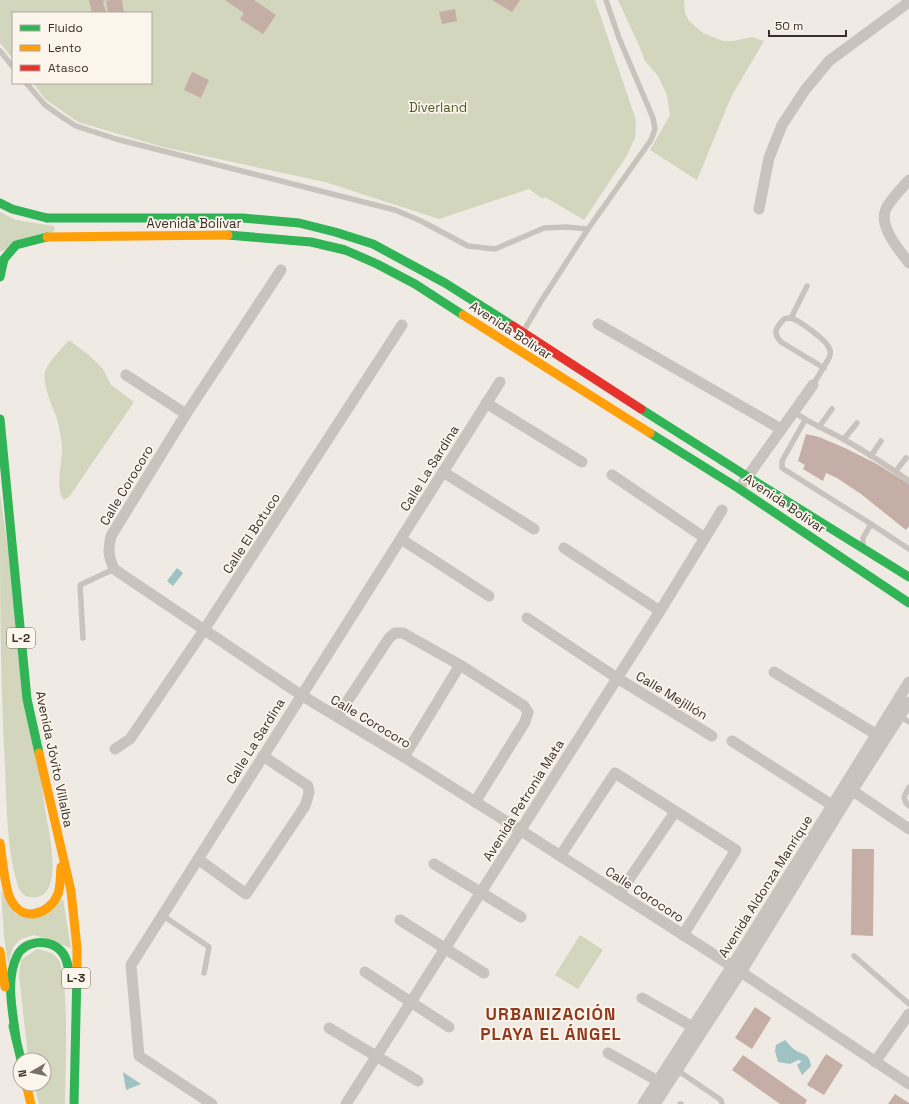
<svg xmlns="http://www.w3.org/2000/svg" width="909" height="1104" font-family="'Space Grotesk',sans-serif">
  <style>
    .green { fill: #d1d6bd }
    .water { fill: #9fc2c2 }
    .building { fill: #c5aea5 }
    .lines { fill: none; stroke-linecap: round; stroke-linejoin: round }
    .lane { stroke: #c9c3bd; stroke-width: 5.5 }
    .street { stroke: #c9c3bd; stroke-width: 11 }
    .fast { stroke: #30b455; stroke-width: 9 }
    .slow { stroke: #ff9f0a; stroke-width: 9 }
    .jam { stroke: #e5322d; stroke-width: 9 }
    .labels { text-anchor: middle; stroke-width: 3.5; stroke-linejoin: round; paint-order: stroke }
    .shield { fill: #fbf5ec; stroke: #756a64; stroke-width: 1 }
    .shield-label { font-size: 12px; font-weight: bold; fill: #3b2f2a }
    .park-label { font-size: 13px; fill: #495b2b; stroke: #fbf5ec }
    .street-label { font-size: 13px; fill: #3b2f2a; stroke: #fbf5ec }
    .district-label { font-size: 17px; font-weight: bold; letter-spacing: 1px; fill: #903a1d; stroke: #fbf5ec }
  </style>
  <rect width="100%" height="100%" fill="#f0eae4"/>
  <!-- green -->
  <g class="green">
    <polygon points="0,0 595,0 636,120 635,138 626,157 584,220 545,197 543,199 529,189 439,219 325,182 163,147 78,122 45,99 33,83 151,83 151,13 13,13 13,59 0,43"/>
    <polygon points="618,0 684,0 685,13 689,21 703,33 723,41 733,41 752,37 764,41 731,97 697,180 650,150 670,115 667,95 658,76 645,61 638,43"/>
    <polygon points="0,212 16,220 53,226 55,229 53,232 0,252"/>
    <path d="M69 340 90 356 103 369 111 385 134 402 69 497 64 500C54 488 63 462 62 446 61 437 59 425 56 416 52 406 42 382 45 372 48 361 62 349 69 340Z"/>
    <path d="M0 493 45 809C48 828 67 902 30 897 22 896 19 890 17 883 6 845 7 805 5 766 0 675 0 584 0 493Z"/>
    <polygon points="1,890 16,915 63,899 71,948 35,935 21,939 13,947 8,965 4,936"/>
    <polygon points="580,935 603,950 578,989 555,975"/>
    <path d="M37 949C46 951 53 952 58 959 70 975 65 1080 65 1104H39L34 1084H44V1060H29L27 1048 19 975 21 960Z"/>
  </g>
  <!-- water -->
  <g class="water">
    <polygon points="177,568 183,573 173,586 167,581"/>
    <path d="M785 1040C788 1043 792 1048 795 1050 805 1056 809 1053 811 1066L802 1075 797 1065 802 1061 798 1060 790 1064 778 1062 775 1051 776 1045Z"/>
    <polygon points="123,1072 141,1084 126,1090"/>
  </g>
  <!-- building -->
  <g class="building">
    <polygon points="89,0 105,0 103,2 106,12 92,13"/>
    <polygon points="111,0 122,0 124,13 108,13 106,1"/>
    <polygon points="225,0 254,0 276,15 263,34 240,19 244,13"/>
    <polygon points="492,0 520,0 512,12"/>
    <polygon points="455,9 457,21 442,24 439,12"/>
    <polygon points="192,72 209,80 201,98 184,90"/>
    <polygon points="806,434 819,437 845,448 877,464 909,484 909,526 906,530 861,494 837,478 826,473 823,481 803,469 805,465 798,461"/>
    <polygon points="852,849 874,849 873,936 851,935"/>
    <polygon points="755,1007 771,1018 752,1049 735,1038"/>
    <polygon points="826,1054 843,1065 824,1095 807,1085"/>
    <polygon points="743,1055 807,1100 805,1104 780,1104 732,1070"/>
    <polygon points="895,1094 909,1103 909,1104 888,1104"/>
  </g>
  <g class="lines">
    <!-- lane -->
    <g class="lane">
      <polyline points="0,51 13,67"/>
      <polyline points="26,83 45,105 62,117 76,126 116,139 395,210 421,221 468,246 495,249 544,228 566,227 588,229 651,140 655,129 653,118 619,38 606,0"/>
      <polyline points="791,318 807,286"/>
      <polyline points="523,332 540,303 588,229"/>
      <path d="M813 385 829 358C831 354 831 350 828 346 824 339 798 319 790 318 788 318 786 318 784 319 776 328 772 332 781 342L824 368"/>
      <path d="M794 412C809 423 827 430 843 439 866 452 888 466 909 481"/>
      <polyline points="805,420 782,461 782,468 871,524 909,549"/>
      <polyline points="819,427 832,409"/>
      <polyline points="844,439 857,423"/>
      <polyline points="871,456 881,441"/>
      <polyline points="896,471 906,458"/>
      <polyline points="863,546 863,538 871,524"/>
      <polyline points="83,638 80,585 114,569"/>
      <polyline points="900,716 909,722"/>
      <polyline points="909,787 904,797 906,803 909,806"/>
      <polyline points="162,915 209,947 204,973"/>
      <polyline points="854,956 909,1004"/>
      <polyline points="677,1070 721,1100 722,1104"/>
      <polyline points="680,1104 681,1104"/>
    </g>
    <!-- street -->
    <g class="street">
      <path d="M909 180C903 187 889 201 886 209 878 226 899 250 909 263"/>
      <polyline points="759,209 769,158 782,125 805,90 829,61 909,2"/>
      <path d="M281 270 186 414 111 536C108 551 108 555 114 569L301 695 404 757 520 830 741 972 909 1084"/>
      <polyline points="598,324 781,429"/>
      <polyline points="126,375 186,414"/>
      <polyline points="486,403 582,462"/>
      <polyline points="443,472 534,529"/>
      <polyline points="612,475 705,538"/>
      <polyline points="743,483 813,385"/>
      <polyline points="401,539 489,596"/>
      <polyline points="564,548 660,611"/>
      <polyline points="527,618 617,678 712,736"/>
      <polyline points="774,672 882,738"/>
      <polyline points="337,717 389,638 395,633 403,633 460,665 524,706 528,712 525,722 475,802"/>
      <polyline points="732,741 838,809"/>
      <polyline points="115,749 130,739 204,630 402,325"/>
      <polyline points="404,757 460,665"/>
      <polyline points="847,787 909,829"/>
      <polyline points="560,856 615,773 736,850 683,935"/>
      <polyline points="198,859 246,894 305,806 309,793 308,786 263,756"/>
      <polyline points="434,864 521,917"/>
      <polyline points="619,894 675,812"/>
      <polyline points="400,920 484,973"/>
      <polyline points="365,972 449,1027"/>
      <polyline points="642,998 693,1027"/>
      <polyline points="329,1028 418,1081"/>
      <polyline points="608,1053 658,1081"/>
      <polyline points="875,1062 909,1014"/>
      <polyline points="212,1104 139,1056 131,965 500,382"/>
      <polyline points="346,1104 660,611 722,510"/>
      <polyline points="643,1104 732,966 909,682"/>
      <polyline points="655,1104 741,972 852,791 909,702"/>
    </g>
    <!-- fast -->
    <g class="fast">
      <polyline points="0,203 12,209 47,218"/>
      <polyline points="47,218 243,218 299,223 335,232 373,244 445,283 513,326"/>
      <polyline points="228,235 311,242 345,250 377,264 415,284 463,315"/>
      <polyline points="0,277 4,259 16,245 47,237"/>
      <polyline points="641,409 748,477 909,577"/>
      <polyline points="0,419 27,699 39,753"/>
      <polyline points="650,433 738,488 909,603"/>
      <polyline points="13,1026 21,1060"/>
      <path d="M16 1038C13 1013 5 980 17 956 25 940 49 938 61 951 68 958 69 971 70 980"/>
      <polyline points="74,1104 77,971"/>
    </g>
    <!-- slow -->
    <g class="slow">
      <polyline points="47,237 228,235"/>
      <polyline points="463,315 650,433"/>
      <polyline points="39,753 71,891 77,948 77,971"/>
      <path d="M0 843C2 856 5 891 11 900 23 923 49 915 58 894 61 885 60 876 61 867"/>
      <polyline points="0,951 5,987"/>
      <polyline points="26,1084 31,1104"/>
    </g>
    <!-- jam -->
    <polyline class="jam" points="513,326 641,409"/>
  </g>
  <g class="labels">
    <!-- shield labels -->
    <g class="shield">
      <rect x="7" y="628" width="28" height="20" rx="3"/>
      <rect x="62" y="968" width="28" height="20" rx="3"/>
    </g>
    <g class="shield-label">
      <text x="21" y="642">L-2</text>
      <text x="76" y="982">L-3</text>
    </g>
    <!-- park labels -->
    <g class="park-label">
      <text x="438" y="112">Diverland</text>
    </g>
    <!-- street labels -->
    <g class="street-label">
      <text x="194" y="228">Avenida Bolívar</text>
      <text transform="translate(511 330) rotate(33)" y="5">Avenida Bolívar</text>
      <text transform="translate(429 468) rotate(-58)" y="5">Calle La Sardina</text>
      <text transform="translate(126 485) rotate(-59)" y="5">Calle Corocoro</text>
      <text transform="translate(785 503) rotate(34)" y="5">Avenida Bolívar</text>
      <text transform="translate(251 533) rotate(-57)" y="5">Calle El Botuco</text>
      <text transform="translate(672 695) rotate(31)" y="5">Calle Mejillón</text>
      <text transform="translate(371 721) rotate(31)" y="5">Calle Corocoro</text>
      <text transform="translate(255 741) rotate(-58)" y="5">Calle La Sardina</text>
      <text transform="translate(55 759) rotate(78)" y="5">Avenida Jóvito Villalba</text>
      <text transform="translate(523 800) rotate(-58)" y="5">Avenida Petronia Mata</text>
      <text transform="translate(765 886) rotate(-58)" y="5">Avenida Aldonza Manrique</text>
      <text transform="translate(645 894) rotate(33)" y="5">Calle Corocoro</text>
    </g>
    <!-- district labels -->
    <g class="district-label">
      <text x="551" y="1020">URBANIZACIÓN<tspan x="551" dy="20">PLAYA EL ÁNGEL</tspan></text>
    </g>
  </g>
  <!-- legend -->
  <rect x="12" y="12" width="140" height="72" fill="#fbf5ec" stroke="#aea69e"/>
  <rect x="20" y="25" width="20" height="6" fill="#30b455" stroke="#aea69e"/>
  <text x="48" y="32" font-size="12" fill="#3b2f2a">Fluido</text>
  <rect x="20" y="45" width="20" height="6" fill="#ff9f0a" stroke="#aea69e"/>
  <text x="48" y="52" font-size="12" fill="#3b2f2a">Lento</text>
  <rect x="20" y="65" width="20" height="6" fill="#e5322d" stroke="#aea69e"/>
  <text x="48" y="72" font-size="12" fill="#3b2f2a">Atasco</text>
  <!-- north arrow -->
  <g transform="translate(32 1072) rotate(261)"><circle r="19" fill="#fbf5ec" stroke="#aea69e"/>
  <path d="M0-3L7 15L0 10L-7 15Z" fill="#7a706b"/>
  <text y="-6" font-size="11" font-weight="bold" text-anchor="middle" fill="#3b2f2a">N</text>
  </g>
  <!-- scale -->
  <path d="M769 30v6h77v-6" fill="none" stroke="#3b2f2a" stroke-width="2"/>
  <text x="775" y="30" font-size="12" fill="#3b2f2a" stroke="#fbf5ec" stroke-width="3" paint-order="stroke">50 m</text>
</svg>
